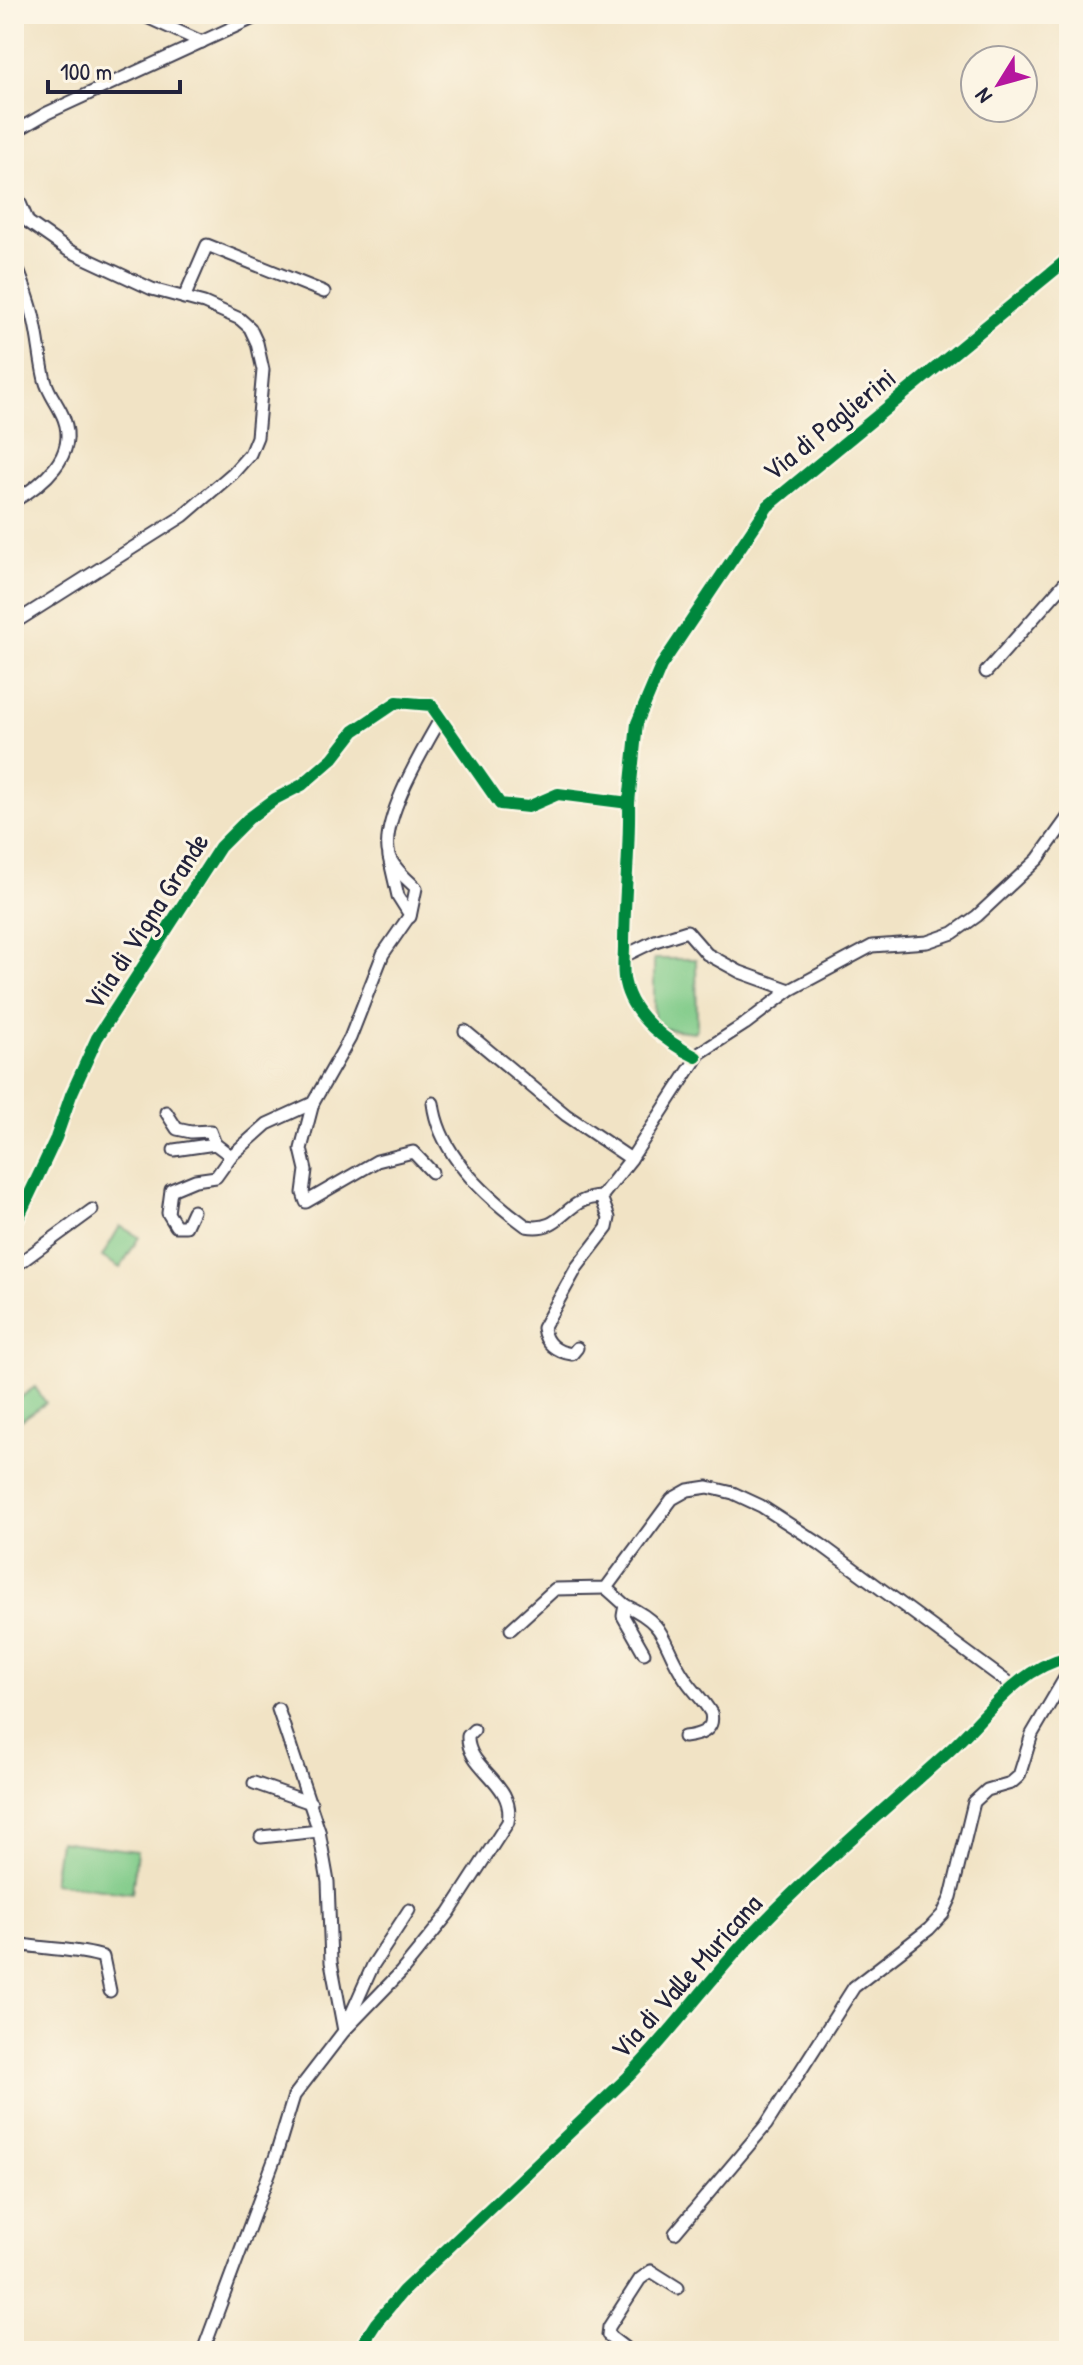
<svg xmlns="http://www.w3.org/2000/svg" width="1083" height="2365" font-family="'Patrick Hand',sans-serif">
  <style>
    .green { fill: #80cb89; stroke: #517662; stroke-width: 2 }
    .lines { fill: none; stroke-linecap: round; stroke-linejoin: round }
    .minor-casing { stroke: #413f50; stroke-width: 15 }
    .minor { stroke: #fff; stroke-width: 11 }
    .cycleway-casing { stroke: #fcf5e5; stroke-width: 17 }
    .cycleway { stroke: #00873e; stroke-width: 12 }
    .labels { text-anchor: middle; stroke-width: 6; stroke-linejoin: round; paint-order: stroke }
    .street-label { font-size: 28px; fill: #22223b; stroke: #fcf5e5 }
  </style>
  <rect width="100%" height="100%" fill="#fcf5e5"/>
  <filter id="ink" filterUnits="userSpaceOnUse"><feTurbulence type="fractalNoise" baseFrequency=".0125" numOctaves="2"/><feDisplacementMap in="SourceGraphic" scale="16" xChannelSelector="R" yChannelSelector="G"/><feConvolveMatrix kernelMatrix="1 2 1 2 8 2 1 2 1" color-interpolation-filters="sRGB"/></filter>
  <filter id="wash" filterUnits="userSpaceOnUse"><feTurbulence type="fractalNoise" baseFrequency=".006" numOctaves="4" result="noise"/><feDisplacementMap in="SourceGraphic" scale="32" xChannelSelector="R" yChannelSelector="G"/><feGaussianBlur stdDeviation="1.8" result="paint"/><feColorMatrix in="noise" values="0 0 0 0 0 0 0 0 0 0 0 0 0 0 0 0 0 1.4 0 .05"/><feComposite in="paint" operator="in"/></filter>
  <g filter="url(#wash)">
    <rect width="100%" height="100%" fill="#f1e3c5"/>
    <!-- green -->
    <g class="green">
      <polygon points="654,959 696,959 697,1027 694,1032 659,1028 654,1023"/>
      <polygon points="120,1226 139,1237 120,1268 102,1257"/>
      <polygon points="35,1387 46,1403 14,1425 14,1402"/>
      <polygon points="59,1841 137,1851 132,1893 53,1883"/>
    </g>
  </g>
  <g filter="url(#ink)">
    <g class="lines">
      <!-- minor casing -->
      <g class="minor-casing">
        <g id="minor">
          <polyline points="140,14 202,42"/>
          <polyline points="14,132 47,113 262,14"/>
          <polyline points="14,189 28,222 68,250 152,289 204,303 240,319 250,328 257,343 263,370 257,437 250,454 233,473 183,516 14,623"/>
          <path d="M14 260C22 280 30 299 34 319 39 339 40 360 45 380 49 395 59 405 64 419 78 456 42 485 14 501"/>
          <polyline points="184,298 207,245 324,292"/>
          <polyline points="986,672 1069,578"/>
          <polyline points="629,803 637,723 661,666 768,506 1069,258"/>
          <path d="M410 917 416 888C407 879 392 867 389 855 379 822 424 748 441 718"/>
          <polyline points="624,956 655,941 687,931 707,954 740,972 790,990"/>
          <polyline points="465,1031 566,1115 631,1159"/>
          <polyline points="313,1103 301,1149 306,1170 303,1193 306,1202 377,1161 413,1152 432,1172"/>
          <path d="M433 1103C439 1154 486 1197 526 1226 564 1233 563 1198 601 1197L609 1218 607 1228 577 1267 543 1328C545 1343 556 1352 572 1354L577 1348"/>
          <polyline points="166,1112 177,1129 191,1132 210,1131 215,1144"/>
          <polyline points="174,1150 215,1144 231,1156"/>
          <polyline points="601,1197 631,1159 700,1053 745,1024 790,990 872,946 927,942 953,933 977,916 1038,859 1069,816"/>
          <polyline points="193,1211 186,1226 176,1226 168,1213 171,1190 195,1180 216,1177 231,1156 267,1124 313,1103 350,1038 383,954 410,915 398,896 389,857"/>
          <path d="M14 1227 56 1138 71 1095 97 1038 220 847 248 819 275 799 302 785 333 758 354 731 397 702 431 705 500 804 528 807 558 794 629 803C630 851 624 898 624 946 624 958 622 972 625 983 632 1017 668 1043 696 1057"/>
          <polyline points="14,1267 92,1210"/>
          <polyline points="606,1588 625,1605 623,1616 644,1653"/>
          <path d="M625 1605C670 1626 660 1641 684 1677 692 1690 703 1699 711 1713 715 1731 700 1735 684 1737"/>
          <polyline points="511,1629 555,1589 606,1588 672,1499 688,1490 708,1487 733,1493 761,1506 820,1544 1014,1687"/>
          <polyline points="254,1783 311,1803"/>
          <polyline points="261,1837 319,1831"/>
          <path d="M14 1943C43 1950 75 1948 103 1957L110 1991"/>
          <polyline points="346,2026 373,1965 409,1910"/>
          <path d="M344 2031 401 1972 449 1913 508 1822C516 1782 466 1769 468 1736L474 1730"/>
          <polyline points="675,2233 766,2125 854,1987 929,1929 943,1914 951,1897 974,1802 987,1790 1011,1783 1019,1776 1032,1734 1069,1671"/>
          <polyline points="203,2351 276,2155 294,2096 344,2031 331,1962 328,1882 319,1831 278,1709"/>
          <path d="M358 2351 376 2323 403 2291 628 2077C675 2029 713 1974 760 1926 819 1865 884 1810 947 1753 985 1719 1016 1668 1069 1657"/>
          <polyline points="629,2351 608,2335 609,2327 640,2279 651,2271 678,2288"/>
        </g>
      </g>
      <!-- minor -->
      <use href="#minor" class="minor"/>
      <!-- cycleway casing -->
      <g class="cycleway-casing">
        <g id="cycleway">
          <polyline points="629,803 637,723 661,666 768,506 1069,258"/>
          <path d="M14 1227 56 1138 71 1095 97 1038 220 847 248 819 275 799 302 785 333 758 354 731 397 702 431 705 500 804 528 807 558 794 629 803C630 851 624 898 624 946 624 958 622 972 625 983 632 1017 668 1043 696 1057"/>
          <path d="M358 2351 376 2323 403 2291 628 2077C675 2029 713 1974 760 1926 819 1865 884 1810 947 1753 985 1719 1016 1668 1069 1657"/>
        </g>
      </g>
      <!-- cycleway -->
      <use href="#cycleway" class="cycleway"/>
    </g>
  </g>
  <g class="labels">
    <!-- street labels -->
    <g class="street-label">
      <text transform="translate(829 424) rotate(-39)" y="10">Via di Paglierini</text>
      <text transform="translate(146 921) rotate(-57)" y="10">Viia di Vigna Grande</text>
      <text transform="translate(686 1976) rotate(-48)" y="10">Via di Valle Muricana</text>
    </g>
  </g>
  <!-- margin -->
  <rect width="1083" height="2365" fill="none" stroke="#fcf5e5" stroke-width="48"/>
  <!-- north arrow -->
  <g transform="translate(999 84) rotate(233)"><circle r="38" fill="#fcf5e5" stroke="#a5a1a1" stroke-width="2"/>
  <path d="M0-6L14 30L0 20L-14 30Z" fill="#b5179e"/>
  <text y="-12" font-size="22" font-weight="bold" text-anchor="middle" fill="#22223b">N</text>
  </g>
  <!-- scale -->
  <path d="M48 80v12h132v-12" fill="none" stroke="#22223b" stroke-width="4"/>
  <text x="60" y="80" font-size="24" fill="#22223b" stroke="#fcf5e5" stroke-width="6" paint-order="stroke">100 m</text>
</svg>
